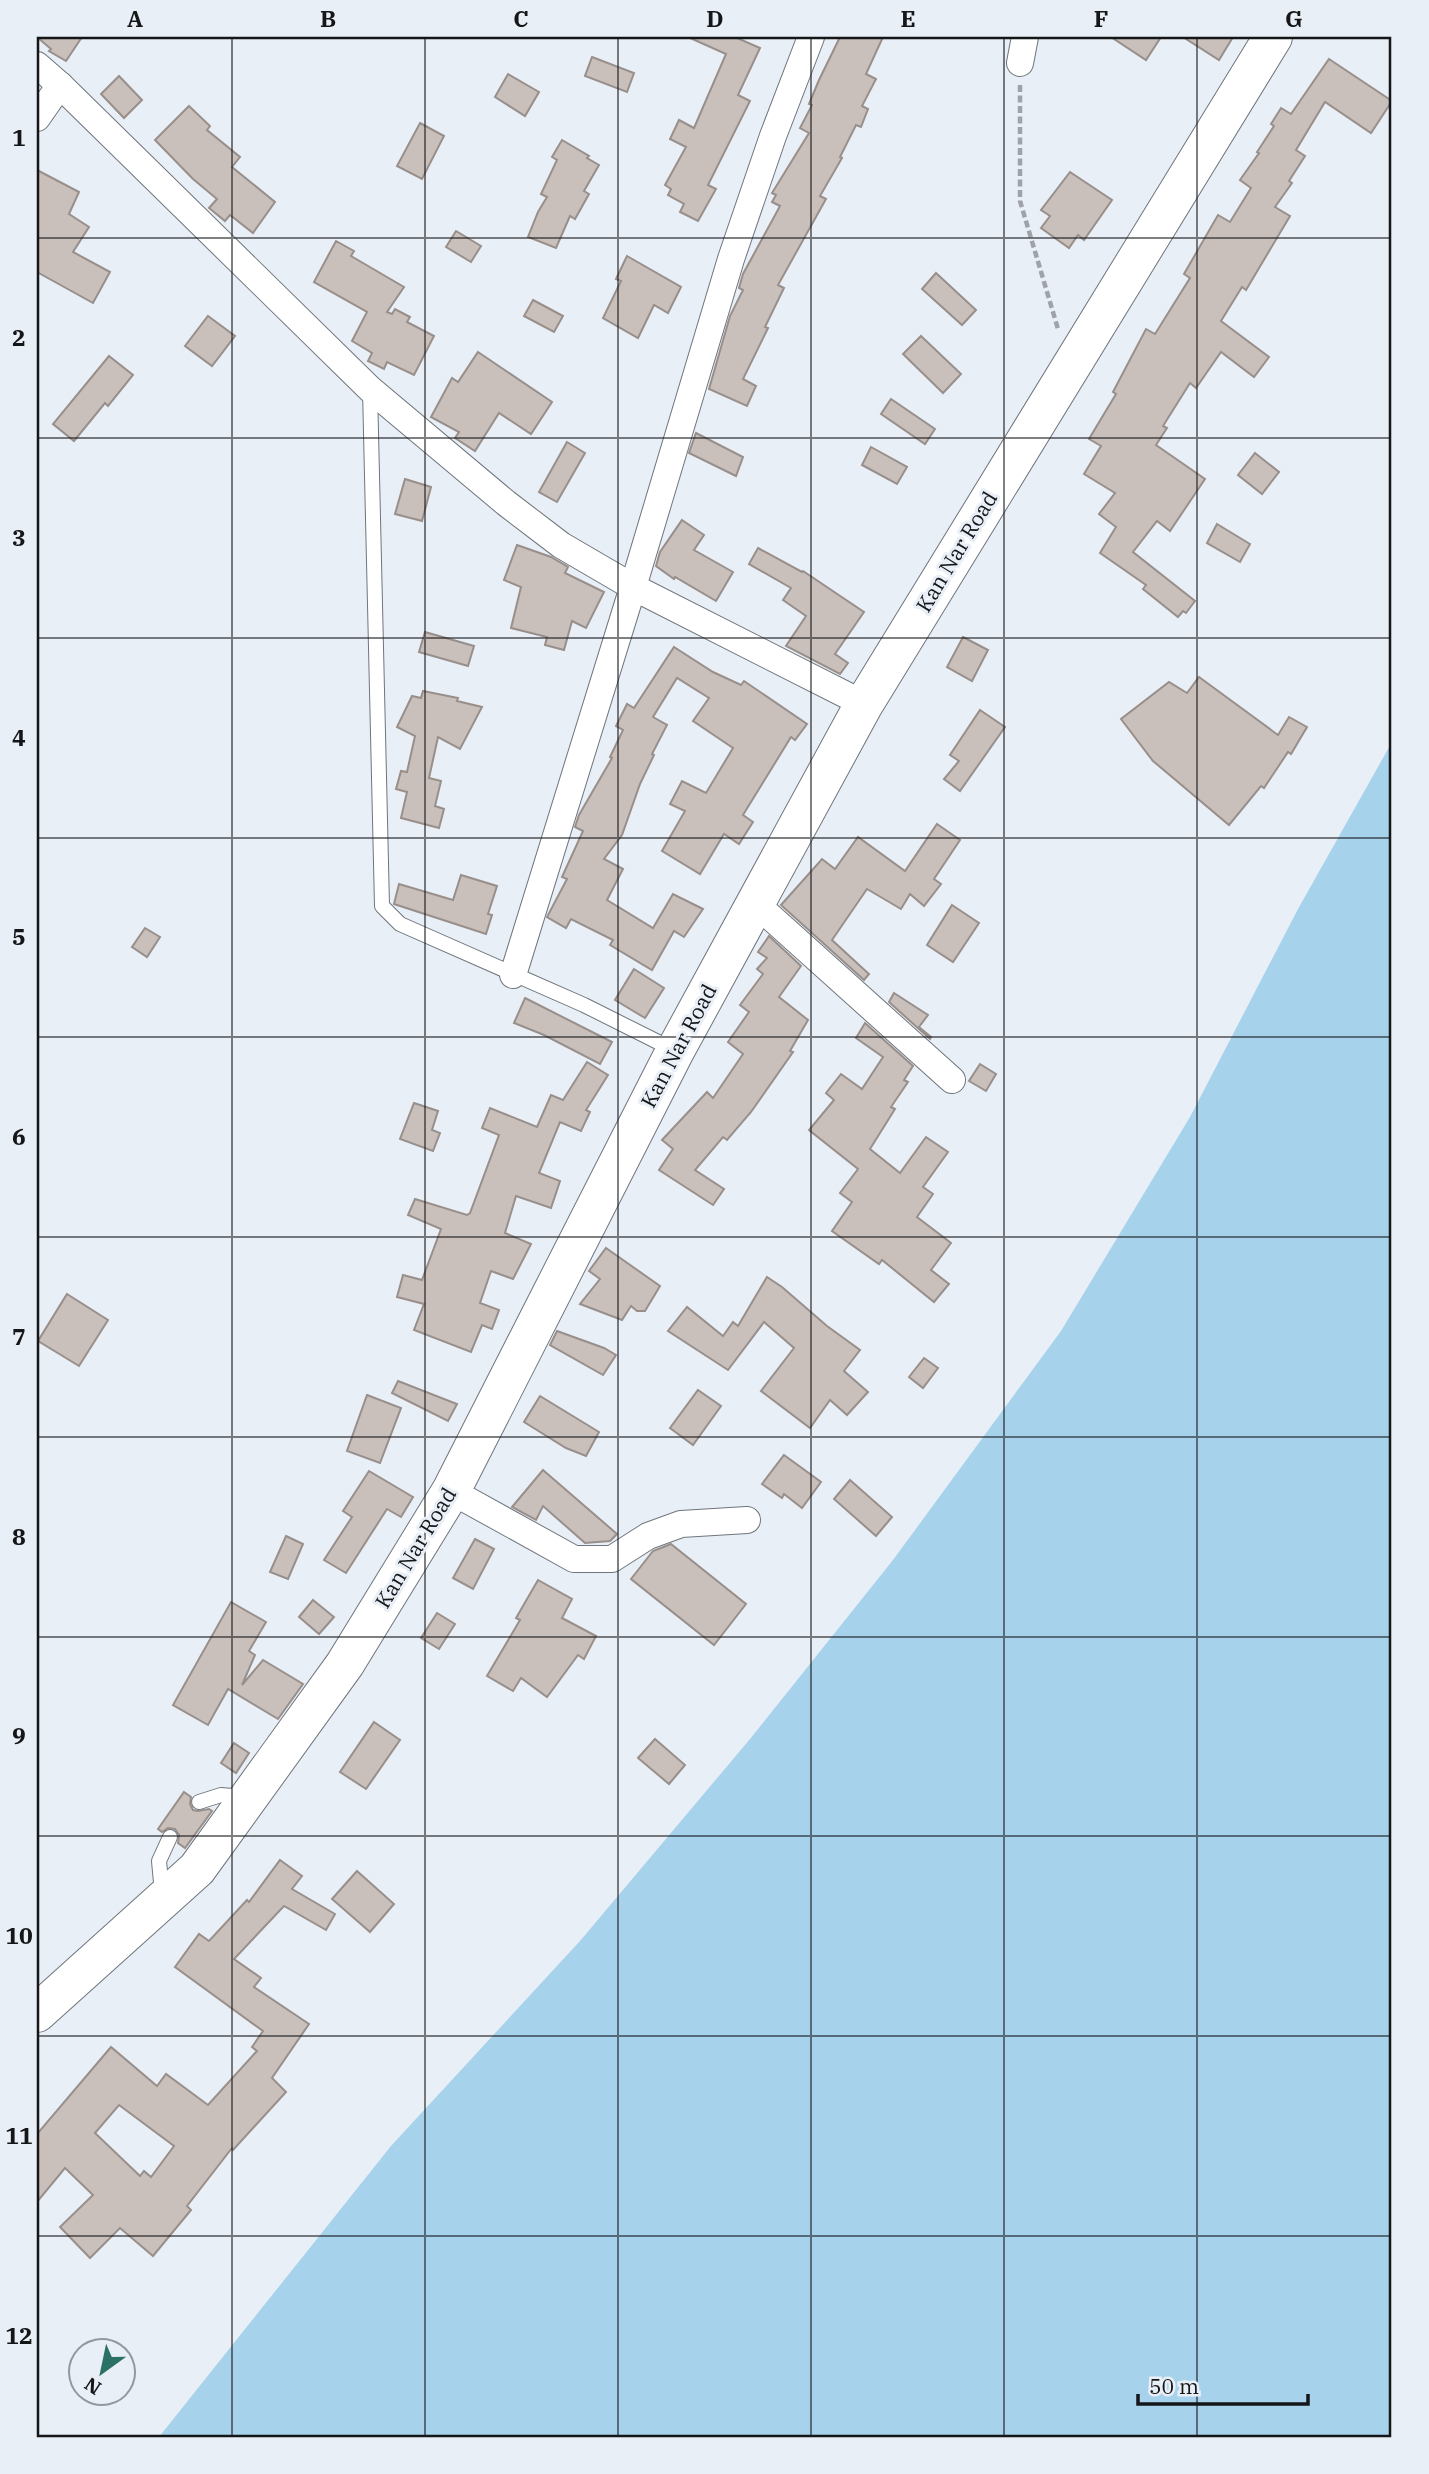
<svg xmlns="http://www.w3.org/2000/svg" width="1429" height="2474" font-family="'IBM Plex Serif',serif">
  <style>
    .water { fill: #a7d2ec }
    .building { fill: #c9bfbb; stroke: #988f8b; stroke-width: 2; fill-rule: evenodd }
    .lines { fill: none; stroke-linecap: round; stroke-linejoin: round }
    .lane-casing { stroke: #6f757c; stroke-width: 16 }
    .street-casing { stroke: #6f757c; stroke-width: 28 }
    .primary-casing { stroke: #6f757c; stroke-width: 40 }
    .path { stroke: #9fa3a9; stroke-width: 4.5; stroke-dasharray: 7 3.5; stroke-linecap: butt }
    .lane { stroke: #fff; stroke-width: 14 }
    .street { stroke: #fff; stroke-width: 26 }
    .primary { stroke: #fff; stroke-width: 38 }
    .grid { fill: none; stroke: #141618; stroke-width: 2; stroke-opacity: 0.55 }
    .labels { text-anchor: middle; stroke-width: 6; stroke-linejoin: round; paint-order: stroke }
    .street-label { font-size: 21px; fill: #141618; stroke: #e9eff7 }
    .neatline { fill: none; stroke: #141618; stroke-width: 2.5 }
    .grid-label { font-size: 23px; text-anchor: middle; font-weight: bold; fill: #141618 }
  </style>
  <rect width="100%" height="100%" fill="#e9eff7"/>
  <!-- water -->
  <polygon class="water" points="1392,742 1392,2437 159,2437 391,2146 580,1941 750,1739 893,1560 1061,1331 1190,1117 1298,909"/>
  <!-- building -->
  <g class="building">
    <polygon points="37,37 82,37 66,61 49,51 51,49"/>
    <polygon points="688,37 735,37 760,48 738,95 750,101 708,185 716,189 698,221 680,212 684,204 668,195 671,189 665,185 686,147 670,139 679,120 694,128 726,54"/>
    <polygon points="840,37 883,37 866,74 876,79 862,106 868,109 861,127 856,125 840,157 842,158 820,196 826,199 778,285 784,288 765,327 768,328 743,379 756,386 747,406 709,389 730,316 743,290 739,288 743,274 780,206 772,202 776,195 772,193 809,133 800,128 812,105 809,104 819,80"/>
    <polygon points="1111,37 1161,37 1146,60"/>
    <polygon points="1183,37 1233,37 1219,60"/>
    <polygon points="592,57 634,73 627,92 585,76"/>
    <polygon points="1329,59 1392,101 1371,133 1325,102 1296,150 1305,156 1289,181 1292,183 1275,207 1290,216 1246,290 1242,287 1221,321 1269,357 1254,377 1221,352 1196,388 1190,383 1163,426 1167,428 1156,445 1205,479 1170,531 1157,521 1133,552 1195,601 1186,613 1183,611 1178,617 1143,589 1146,585 1100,553 1116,527 1099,514 1115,493 1084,474 1101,446 1089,439 1116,394 1113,392 1146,329 1155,334 1190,278 1184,274 1218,215 1230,222 1251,188 1240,180 1259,153 1257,152 1274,126 1271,124 1281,108 1291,114"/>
    <polygon points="508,74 539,92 525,116 495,97"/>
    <polygon points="119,76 142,100 124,118 101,94"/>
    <polygon points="189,106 210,126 207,130 240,157 232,167 275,202 253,233 230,215 225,221 209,208 217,199 193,179 155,140"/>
    <polygon points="420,123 444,136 422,179 397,166"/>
    <polygon points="562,140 589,156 587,158 599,165 584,191 589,194 575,219 570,216 556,248 528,237 538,212 547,197 541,194 557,160 552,157"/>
    <polygon points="37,170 79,192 69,214 89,227 73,252 110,272 93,303 37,272"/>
    <polygon points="1070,172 1112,200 1084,240 1078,235 1069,248 1041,228 1050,216 1041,210"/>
    <polygon points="456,231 481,246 471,262 446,247"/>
    <polygon points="336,241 354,251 351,256 404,287 387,312 392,314 395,309 410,317 407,322 434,336 414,375 387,362 384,369 368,361 372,353 352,341 367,312 314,282"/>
    <polygon points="627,256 681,287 668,313 654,305 638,338 603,318 621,281 616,279"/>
    <polygon points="936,273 976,310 962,325 922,289"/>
    <polygon points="533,300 563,316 554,332 524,316"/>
    <polygon points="208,316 235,336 212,366 185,346"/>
    <polygon points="921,336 961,374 943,393 903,354"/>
    <polygon points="478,352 552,402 531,434 499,413 475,451 455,438 459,432 431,417 452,378 458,382"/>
    <polygon points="109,356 133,375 108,406 105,403 74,441 53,424"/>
    <polygon points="891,399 935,429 925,444 881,414"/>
    <polygon points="696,433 743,457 736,476 689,453"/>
    <polygon points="567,442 585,453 557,502 539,492"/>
    <polygon points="871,447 907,467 897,484 862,465"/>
    <polygon points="1255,453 1279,472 1262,494 1238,475"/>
    <polygon points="405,479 431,487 422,521 395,514"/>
    <polygon points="682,520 704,535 694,550 733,572 716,601 675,577 674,579 656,566 660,552"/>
    <polygon points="1217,524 1250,544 1240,562 1207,543"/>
    <polygon points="517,545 551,557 568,567 565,573 604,592 586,628 572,621 564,650 545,645 547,637 511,628 521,587 504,580"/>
    <polygon points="758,548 802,572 803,571 864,612 835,654 848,663 840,674 786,646 806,616 783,600 791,588 749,564"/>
    <polygon points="425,632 474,646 468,666 419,652"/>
    <polygon points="963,637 988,650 972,681 947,667"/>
    <polygon points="674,647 713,672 741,685 744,681 807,724 795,740 791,737 743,815 753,822 739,844 724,834 700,874 662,851 685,811 670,804 682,781 706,793 733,748 693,721 709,698 677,678 653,717 667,725 652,754 654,755 640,784 622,835 604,859 623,869 607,900 653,928 673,894 703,909 684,937 674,931 652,970 610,945 613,940 571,919 566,928 547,917 567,879 562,877 583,831 575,827 579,815 612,758 610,757 623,730 616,726 627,704 634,708"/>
    <polygon points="1199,677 1278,735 1289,717 1307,727 1291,754 1288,752 1264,788 1261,786 1229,825 1153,761 1121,719 1169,682 1187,693"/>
    <polygon points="423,691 458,698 457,701 482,707 460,749 438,737 429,778 441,781 435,806 444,809 439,828 401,818 407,792 396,789 401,771 407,772 415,736 397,727 412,696 421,698"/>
    <polygon points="980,710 1005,727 960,791 944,779 959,761 950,755"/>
    <polygon points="937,824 960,840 934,879 941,884 924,906 910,894 901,909 867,889 832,940 869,974 864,980 781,905 822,859 835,869 858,837 905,871"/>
    <polygon points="461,875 497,886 488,914 492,915 486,934 394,904 399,884 453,900"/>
    <polygon points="952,905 979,923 953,962 927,945"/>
    <polygon points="145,928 160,937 147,957 132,947"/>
    <polygon points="769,936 801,966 779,997 808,1020 790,1051 793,1052 751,1112 727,1140 723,1137 695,1170 724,1189 713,1205 659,1170 673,1149 662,1140 707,1092 713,1098 743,1054 728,1042 749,1012 740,1005 763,974 757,969 767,958 758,952"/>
    <polygon points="634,969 664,988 645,1018 615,1000"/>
    <polygon points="894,993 928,1015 919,1027 931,1037 930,1039 889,1002"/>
    <polygon points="525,998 612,1042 600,1064 544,1035 514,1023"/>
    <polygon points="865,1023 913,1066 904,1080 908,1082 891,1107 895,1109 870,1149 900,1173 926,1137 948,1152 923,1187 933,1194 917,1217 951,1243 931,1270 949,1284 934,1302 882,1260 879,1264 832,1231 852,1202 840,1193 858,1169 809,1130 834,1100 826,1093 841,1074 862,1089 883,1057 856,1038"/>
    <polygon points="587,1062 608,1075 586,1110 590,1112 581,1131 560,1122 539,1173 560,1181 551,1208 516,1196 505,1233 531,1244 513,1279 491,1271 480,1303 499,1310 492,1329 482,1325 471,1352 414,1330 424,1304 397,1297 403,1275 422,1280 441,1229 408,1215 415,1199 467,1215 470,1213 499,1135 482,1128 490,1108 537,1127 551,1095 563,1100"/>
    <polygon points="980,1064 996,1074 986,1091 969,1081"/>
    <polygon points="414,1103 438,1111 432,1130 440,1133 433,1151 400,1139"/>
    <polygon points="606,1248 660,1286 645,1311 637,1311 631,1306 622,1320 580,1304 600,1279 589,1271"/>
    <polygon points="767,1277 782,1287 827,1326 860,1350 844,1371 868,1392 847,1415 830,1400 810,1428 761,1391 794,1348 764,1322 728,1370 668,1331 687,1307 723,1336 733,1322 738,1326"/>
    <polygon points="67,1294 108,1320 79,1366 38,1341"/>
    <polygon points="557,1331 604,1348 616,1355 603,1375 550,1345"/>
    <polygon points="924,1358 938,1368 923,1388 909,1377"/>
    <polygon points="398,1381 457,1404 448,1421 392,1393"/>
    <polygon points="698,1390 721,1406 693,1445 670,1428"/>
    <polygon points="367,1395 401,1408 380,1463 347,1451"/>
    <polygon points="540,1396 599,1432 586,1456 566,1448 524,1422"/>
    <polygon points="784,1455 821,1482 802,1508 784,1494 782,1498 762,1484"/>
    <polygon points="543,1470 617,1534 610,1541 585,1543 543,1506 536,1520 512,1507"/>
    <polygon points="369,1471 413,1497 401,1517 387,1509 346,1573 324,1560 352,1517 343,1511"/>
    <polygon points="850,1480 892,1517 876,1536 834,1499"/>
    <polygon points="286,1536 303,1544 288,1579 270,1572"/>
    <polygon points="475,1539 494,1549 473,1589 453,1578"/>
    <polygon points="671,1544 746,1604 714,1645 631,1579 653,1551"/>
    <polygon points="538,1580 572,1599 562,1618 596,1636 584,1659 578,1655 547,1697 521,1678 513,1691 487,1676 520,1620 516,1618"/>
    <polygon points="313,1600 334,1617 319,1634 299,1617"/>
    <polygon points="231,1602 266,1622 249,1651 255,1655 242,1685 263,1660 303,1684 278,1719 228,1689 208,1725 173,1705"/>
    <polygon points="437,1613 455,1624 439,1649 421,1638"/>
    <polygon points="374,1722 400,1740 366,1789 340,1772"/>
    <polygon points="655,1739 685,1765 669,1784 638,1758"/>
    <polygon points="234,1743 249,1753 236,1773 221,1763"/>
    <polygon points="184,1792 191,1797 190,1804 193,1810 198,1811 209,1809 212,1811 185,1848 178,1843 179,1835 175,1829 168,1828 162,1832 158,1829"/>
    <path d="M280 1860 302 1876 292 1889 335 1914 326 1930 284 1906 234 1959 261 1978 254 1987 309 2024 272 2078 286 2092 233 2150 232 2148 187 2206 191 2210 153 2256 120 2228 90 2258 60 2227 93 2195 65 2168 37 2202V2134L111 2047 157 2086 166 2074 208 2105 257 2051 252 2047 263 2031 175 1967 199 1934 209 1941 247 1900 249 1902ZM119 2105 174 2146 151 2177 144 2171 140 2176 95 2133Z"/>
    <polygon points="357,1871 394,1904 370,1932 332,1899"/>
  </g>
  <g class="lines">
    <!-- lane casing -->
    <g class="lane-casing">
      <g id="lane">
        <polyline points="370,389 382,906 400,924 584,1005 674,1050"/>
        <polyline points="199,1802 221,1795 244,1797"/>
        <polyline points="162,1893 159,1861 170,1837"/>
      </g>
    </g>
    <!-- street casing -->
    <g class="street-casing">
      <g id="street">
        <polyline points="1020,63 1025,37"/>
        <polyline points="37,65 60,85 370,389 506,503 561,545 633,587 864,704"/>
        <polyline points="37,118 60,85"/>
        <polyline points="755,903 952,1080"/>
        <polyline points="513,975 633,587 731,259 773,136 811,37"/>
        <polyline points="451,1491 574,1559 612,1559 648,1536 681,1524 747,1520"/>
      </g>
    </g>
    <!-- primary casing -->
    <g class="primary-casing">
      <polyline id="primary" points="37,2013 197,1869 345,1664 451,1491 675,1051 864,704 1273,37"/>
    </g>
    <!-- path -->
    <polyline class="path" points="1020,85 1020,201 1058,329"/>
    <!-- lane -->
    <use href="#lane" class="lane"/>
    <!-- street -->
    <use href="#street" class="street"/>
    <!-- primary -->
    <use href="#primary" class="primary"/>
  </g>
  <!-- grid -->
  <path class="grid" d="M232 37V2437M425 37V2437M618 37V2437M811 37V2437M1004 37V2437M1197 37V2437M37 238H1392M37 438H1392M37 638H1392M37 838H1392M37 1037H1392M37 1237H1392M37 1437H1392M37 1637H1392M37 1836H1392M37 2036H1392M37 2236H1392"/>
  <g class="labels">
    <!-- street labels -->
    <g class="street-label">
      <text transform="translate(957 552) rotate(-59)" y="7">Kan Nar Road</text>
      <text transform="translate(679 1046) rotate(-62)" y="7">Kan Nar Road</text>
      <text transform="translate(416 1548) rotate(-59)" y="7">Kan Nar Road</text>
    </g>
  </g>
  <!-- border -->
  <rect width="1429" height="2474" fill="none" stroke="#e9eff7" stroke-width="77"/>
  <!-- north arrow -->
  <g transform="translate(102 2372) rotate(213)"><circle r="33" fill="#e9eff7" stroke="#94989e" stroke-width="2"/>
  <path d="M0-5L12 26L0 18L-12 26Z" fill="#2b7166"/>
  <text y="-10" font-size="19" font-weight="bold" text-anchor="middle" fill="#141618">N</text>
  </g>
  <!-- scale -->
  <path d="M1138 2394v10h170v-10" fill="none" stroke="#141618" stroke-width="3.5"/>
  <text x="1149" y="2394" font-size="21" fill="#141618" stroke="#e9eff7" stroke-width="5" paint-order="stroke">50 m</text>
  <rect x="38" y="38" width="1352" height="2398" class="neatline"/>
  <g class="grid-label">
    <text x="135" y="27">A</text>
    <text x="328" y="27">B</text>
    <text x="521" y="27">C</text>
    <text x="715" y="27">D</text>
    <text x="908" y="27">E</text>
    <text x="1101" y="27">F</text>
    <text x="1294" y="27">G</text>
    <text x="19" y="146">1</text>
    <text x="19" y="346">2</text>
    <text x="19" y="546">3</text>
    <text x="19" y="746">4</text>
    <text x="19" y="945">5</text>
    <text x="19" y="1145">6</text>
    <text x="19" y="1345">7</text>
    <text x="19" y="1545">8</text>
    <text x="19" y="1744">9</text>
    <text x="19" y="1944">10</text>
    <text x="19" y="2144">11</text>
    <text x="19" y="2344">12</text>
  </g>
</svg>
